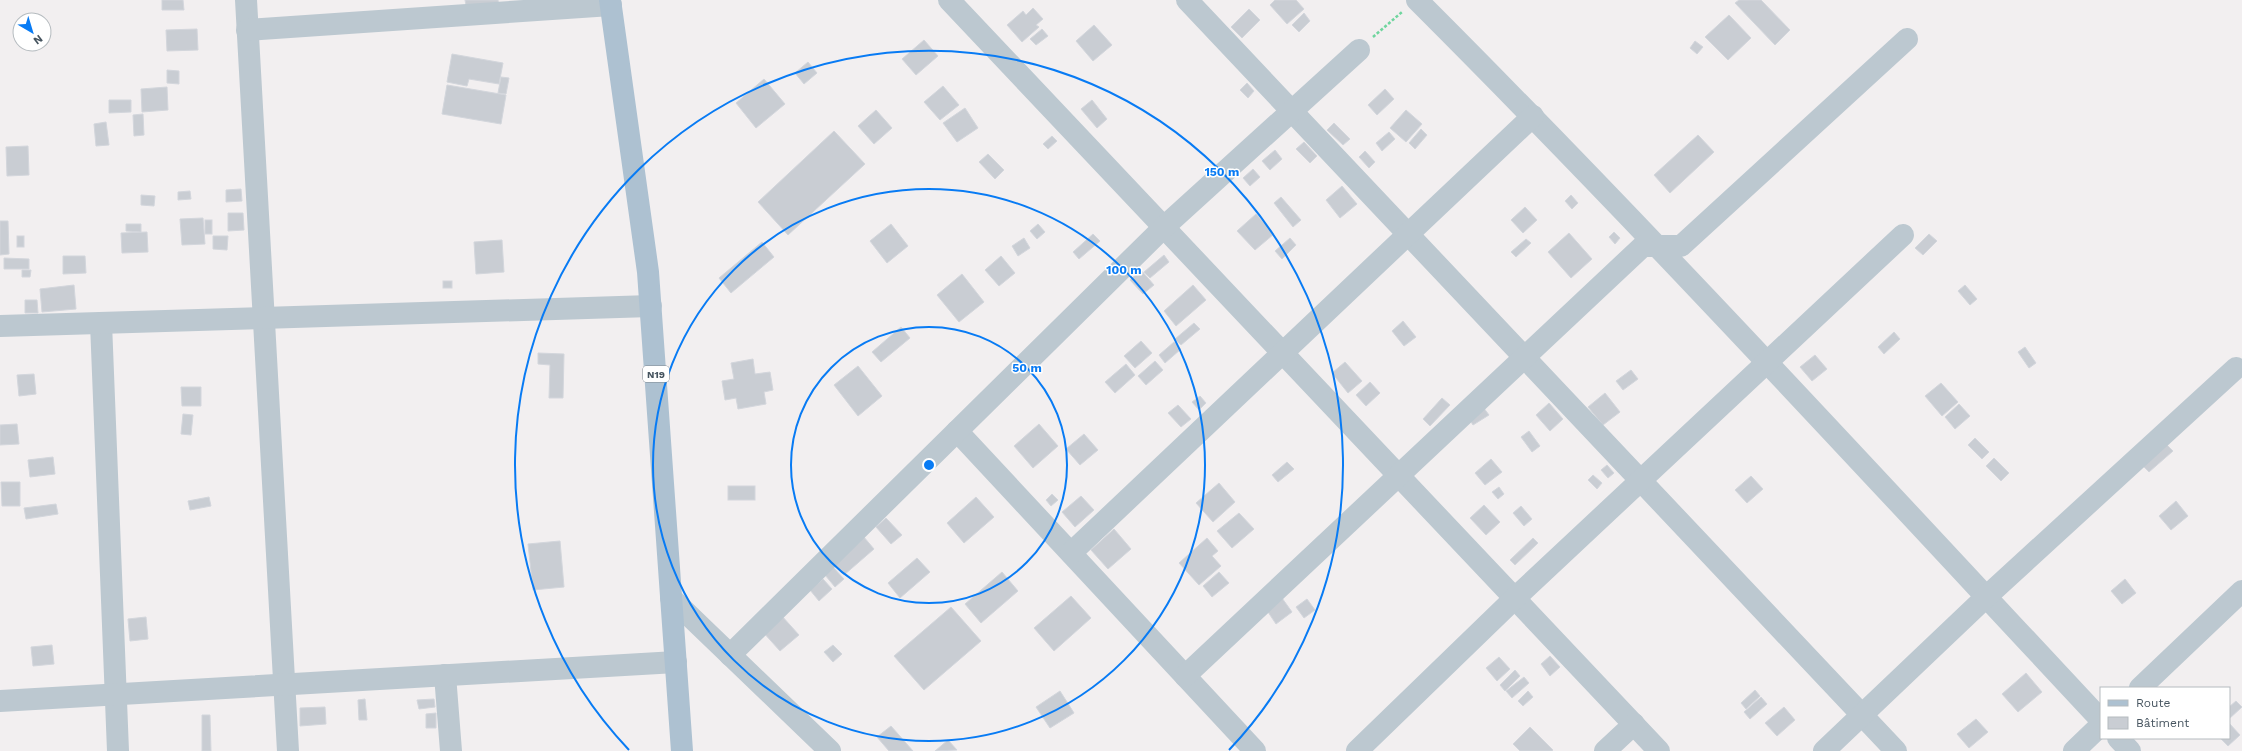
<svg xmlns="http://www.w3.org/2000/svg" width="2242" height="751" font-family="'Work Sans',sans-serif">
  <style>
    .building { fill: #c9cdd3; stroke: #d3d6dc }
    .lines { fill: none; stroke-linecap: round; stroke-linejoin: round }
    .path { stroke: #6fd59e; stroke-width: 2.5; stroke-dasharray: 3 2; stroke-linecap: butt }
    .minor { stroke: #bcc8d0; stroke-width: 22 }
    .major { stroke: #adc1d1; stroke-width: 22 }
    .ring { fill: none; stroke: #087bf4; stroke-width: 2 }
    .labels { text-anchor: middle; stroke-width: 3; stroke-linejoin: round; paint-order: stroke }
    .shield { fill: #fff; stroke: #7e878f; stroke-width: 1 }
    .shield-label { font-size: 10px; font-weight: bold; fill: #46545f }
    .centre { fill: #087bf4; stroke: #fff; stroke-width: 2 }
    .ring-label { font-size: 12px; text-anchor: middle; font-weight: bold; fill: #087bf4; stroke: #fff; stroke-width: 3; stroke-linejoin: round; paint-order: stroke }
  </style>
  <rect width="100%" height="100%" fill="#f2eff0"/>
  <!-- building -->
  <g class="building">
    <polygon points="162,0 183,0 184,10 162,10"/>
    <polygon points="465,0 498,0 499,6 467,11"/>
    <polygon points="1275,0 1296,0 1304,9 1287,24 1270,5"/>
    <polygon points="1739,0 1761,0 1790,30 1775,45 1735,3"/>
    <polygon points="1033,8 1043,19 1036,25 1039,27 1022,42 1007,25 1023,11 1026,15"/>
    <polygon points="1249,9 1260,20 1242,38 1231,27"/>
    <polygon points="1304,13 1310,21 1299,32 1292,25"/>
    <polygon points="1729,15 1751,38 1728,60 1705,37"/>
    <polygon points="1094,25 1112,45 1093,61 1076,41"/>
    <polygon points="197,29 198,50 167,51 166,30"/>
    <polygon points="1042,29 1048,36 1036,45 1030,39"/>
    <polygon points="924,40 938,56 916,75 902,59"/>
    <polygon points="1695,41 1703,47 1697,54 1690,48"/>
    <polygon points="452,54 503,63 499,84 469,79 467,86 447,82"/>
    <polygon points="808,62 817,73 804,84 795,73"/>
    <polygon points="167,70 179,71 179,84 167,83"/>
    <polygon points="501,77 509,78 506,94 498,93"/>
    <polygon points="764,79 785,104 756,128 736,103"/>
    <polygon points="1247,83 1254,91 1248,98 1240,90"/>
    <polygon points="447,85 506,95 501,124 442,114"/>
    <polygon points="943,86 959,105 940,120 924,102"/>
    <polygon points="167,87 168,110 142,112 141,89"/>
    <polygon points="1385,89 1394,99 1377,115 1368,105"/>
    <polygon points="109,100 131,100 131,112 109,113"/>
    <polygon points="1092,100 1107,119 1097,128 1081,109"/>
    <polygon points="965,108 978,128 957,142 943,123"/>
    <polygon points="876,110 892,128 874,144 858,126"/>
    <polygon points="1406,110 1422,124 1406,142 1390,128"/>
    <polygon points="143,114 144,135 134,136 133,115"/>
    <polygon points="106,122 109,145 96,146 94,124"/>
    <polygon points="1334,123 1350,139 1343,145 1327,130"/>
    <polygon points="1421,129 1427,135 1415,149 1409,143"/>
    <polygon points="834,131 865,164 788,235 758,202"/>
    <polygon points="1389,132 1395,139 1382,151 1376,143"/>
    <polygon points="1698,135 1714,152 1670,193 1654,175"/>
    <polygon points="1052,136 1057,141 1048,149 1043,144"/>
    <polygon points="1304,142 1317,156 1310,163 1296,149"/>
    <polygon points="28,146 29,175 7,176 6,147"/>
    <polygon points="1275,150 1282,159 1270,170 1262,161"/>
    <polygon points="1365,151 1375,162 1369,168 1359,157"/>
    <polygon points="988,154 1004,170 995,179 979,162"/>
    <polygon points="1253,169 1260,177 1250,186 1243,178"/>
    <polygon points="1342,186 1357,204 1340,218 1326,200"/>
    <polygon points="241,189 242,201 226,202 226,190"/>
    <polygon points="190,191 191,199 178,200 178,192"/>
    <polygon points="141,195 155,196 154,206 141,205"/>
    <polygon points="1571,195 1578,203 1572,209 1565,201"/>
    <polygon points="1281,197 1301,220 1293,227 1274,203"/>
    <polygon points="1525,207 1537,220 1523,233 1511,220"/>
    <polygon points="228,213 243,213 244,230 228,231"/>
    <polygon points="1256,214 1274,234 1255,250 1237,231"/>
    <polygon points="203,218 205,244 182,245 180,219"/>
    <rect x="205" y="220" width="7" height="14"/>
    <polygon points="0,221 8,221 9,254 0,255"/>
    <polygon points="126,224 141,224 141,232 126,231"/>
    <polygon points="891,224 908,246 887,263 870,241"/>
    <polygon points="1038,224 1045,232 1037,239 1030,231"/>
    <polygon points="147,232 148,252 122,253 121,233"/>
    <polygon points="1614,232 1620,238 1615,244 1609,237"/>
    <polygon points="1569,233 1592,259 1571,278 1548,252"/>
    <polygon points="1093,234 1100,241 1079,259 1073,252"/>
    <polygon points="1929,234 1937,241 1923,255 1915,248"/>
    <rect x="17" y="236" width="7" height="11"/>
    <polygon points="213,236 228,236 227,250 213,249"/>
    <polygon points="1024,238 1030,248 1018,256 1012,246"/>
    <polygon points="1290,238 1296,245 1282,259 1275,251"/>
    <polygon points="1526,239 1531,243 1516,257 1511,252"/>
    <polygon points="502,240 504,272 476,274 474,242"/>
    <polygon points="762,242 774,257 731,293 719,278"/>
    <polygon points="1164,255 1169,262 1150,278 1144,272"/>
    <polygon points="63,256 85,256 86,273 63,274"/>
    <polygon points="1001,256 1015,273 999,286 985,270"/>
    <polygon points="4,258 29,259 29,269 4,269"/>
    <polygon points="22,270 31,270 30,277 22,277"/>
    <polygon points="1141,270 1154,285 1143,294 1130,280"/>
    <polygon points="962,274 984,302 959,322 937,295"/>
    <rect x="443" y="281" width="9" height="7"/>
    <polygon points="74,285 76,309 42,312 40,289"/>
    <polygon points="1193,285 1206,300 1176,326 1164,311"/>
    <polygon points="1965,285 1977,299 1970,305 1958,291"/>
    <polygon points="25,300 37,300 38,313 25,313"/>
    <polygon points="1403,321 1416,337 1404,346 1392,331"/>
    <polygon points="1194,323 1200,329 1181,345 1175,339"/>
    <polygon points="901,327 910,338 881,362 872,352"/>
    <polygon points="1894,332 1900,339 1884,354 1878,347"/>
    <polygon points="1141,341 1152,353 1135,368 1124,356"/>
    <polygon points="1174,342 1181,349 1165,363 1159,355"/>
    <polygon points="2025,347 2036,363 2029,368 2018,352"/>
    <polygon points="538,353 564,354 563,398 549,398 550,365 538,364"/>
    <polygon points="1815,355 1827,369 1812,381 1800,367"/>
    <polygon points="753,359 755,374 770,372 773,390 764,392 766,404 738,409 736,398 725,400 722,381 734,379 731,363"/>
    <polygon points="1155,361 1163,370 1146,385 1138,376"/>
    <polygon points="1345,362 1362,381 1348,393 1332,373"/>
    <polygon points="1126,364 1135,375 1115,393 1105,382"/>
    <polygon points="858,366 882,396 858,416 834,385"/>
    <polygon points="1631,370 1638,379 1623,390 1616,381"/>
    <polygon points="34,374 36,394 19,396 17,375"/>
    <polygon points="1370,382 1380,393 1366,406 1356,395"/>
    <polygon points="1941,383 1958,402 1942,416 1925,396"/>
    <polygon points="181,387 201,387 201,406 182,406"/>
    <polygon points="1605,393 1620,412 1603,425 1588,407"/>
    <polygon points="1200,396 1206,403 1199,410 1192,402"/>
    <polygon points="1442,398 1450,405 1430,426 1423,419"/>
    <polygon points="1549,403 1563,419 1550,431 1536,415"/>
    <polygon points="1959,404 1970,416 1955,429 1945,417"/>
    <polygon points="1178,405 1191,419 1181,427 1168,413"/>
    <polygon points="1483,407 1489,415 1473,425 1468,417"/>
    <polygon points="183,414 193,415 191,435 181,434"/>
    <polygon points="17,424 19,444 0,445 0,425"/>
    <polygon points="1039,424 1058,446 1033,468 1014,446"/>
    <polygon points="1529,431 1540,446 1532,452 1521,437"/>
    <polygon points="1084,434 1098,450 1080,465 1066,449"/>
    <polygon points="1975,438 1989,452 1982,459 1968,445"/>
    <polygon points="2167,445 2173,451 2149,472 2143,466"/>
    <polygon points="53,457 55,474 30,477 28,460"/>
    <polygon points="1994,458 2009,473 2001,481 1986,466"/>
    <polygon points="1491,459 1502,472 1485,485 1475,473"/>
    <polygon points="1287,462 1294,469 1278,482 1272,475"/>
    <polygon points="1607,465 1614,473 1608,478 1601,470"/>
    <polygon points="1593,475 1602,483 1597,489 1588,480"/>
    <polygon points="1751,476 1763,489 1747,503 1735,490"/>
    <polygon points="1,482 20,482 20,506 2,506"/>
    <polygon points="1219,483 1235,502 1213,522 1196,503"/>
    <rect x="728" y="486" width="27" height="14"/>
    <polygon points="1499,487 1504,494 1498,499 1492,492"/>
    <polygon points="1052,494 1058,500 1051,506 1046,500"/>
    <polygon points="1081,496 1094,510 1075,527 1062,512"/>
    <polygon points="209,497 211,506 190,510 188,501"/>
    <polygon points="976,497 994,517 964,543 947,523"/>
    <polygon points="2176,501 2188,516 2171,530 2159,516"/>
    <polygon points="56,504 58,514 26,519 24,508"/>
    <polygon points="1484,505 1500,522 1486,535 1470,518"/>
    <polygon points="1521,506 1532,519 1524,526 1513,513"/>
    <polygon points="1239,513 1254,529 1232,548 1217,531"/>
    <polygon points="886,518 902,535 891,544 876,527"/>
    <polygon points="1114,529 1131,549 1108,569 1091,550"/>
    <polygon points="863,536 874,549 844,575 833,563"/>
    <polygon points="1207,538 1218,551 1212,556 1221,566 1199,585 1179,563"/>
    <polygon points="1533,538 1538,543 1515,565 1510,560"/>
    <polygon points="560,541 564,587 533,590 528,544"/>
    <polygon points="917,558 930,572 900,598 888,583"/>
    <polygon points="833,567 844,579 835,587 825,575"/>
    <polygon points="1002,572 1018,591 981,623 965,604"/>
    <polygon points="1219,572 1229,583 1212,597 1203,586"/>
    <polygon points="823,579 832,589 819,601 810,590"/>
    <polygon points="2125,579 2136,593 2122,604 2111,591"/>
    <polygon points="1071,596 1091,618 1054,651 1034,628"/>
    <polygon points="1282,598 1292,612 1276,624 1266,609"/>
    <polygon points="1307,599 1315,610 1304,618 1296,607"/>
    <polygon points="951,607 981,641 924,690 894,656"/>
    <polygon points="781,615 799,635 780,651 762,631"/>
    <polygon points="146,617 148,639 130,641 128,619"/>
    <polygon points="52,645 54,664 33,666 31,647"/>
    <polygon points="833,645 842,654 833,662 824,652"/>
    <polygon points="1550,656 1560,667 1550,676 1541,664"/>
    <polygon points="1499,657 1510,669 1497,681 1486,668"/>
    <polygon points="1515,670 1520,676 1505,691 1500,685"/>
    <polygon points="2026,673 2042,692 2018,712 2002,694"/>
    <polygon points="1524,677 1529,683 1512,698 1506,691"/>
    <polygon points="1755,690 1760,696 1746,709 1741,703"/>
    <polygon points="1060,691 1074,713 1050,728 1036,707"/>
    <polygon points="1528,691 1533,697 1523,706 1518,701"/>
    <polygon points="1761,697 1767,704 1750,719 1744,712"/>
    <polygon points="365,699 367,720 359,720 358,700"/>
    <polygon points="434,699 435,707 419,709 417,700"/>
    <polygon points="2236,701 2242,707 2229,719 2229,707"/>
    <polygon points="325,707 326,724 300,726 300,708"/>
    <polygon points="1784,707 1795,720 1777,736 1765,723"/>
    <polygon points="436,713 436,728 426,728 426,714"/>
    <polygon points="202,715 210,715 211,751 202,751"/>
    <polygon points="1976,719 1988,732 1969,748 1957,734"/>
    <polygon points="2229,723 2240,735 2228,746 2220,738 2229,738"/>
    <polygon points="891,726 913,751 889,751 877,737"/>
    <polygon points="1530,727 1553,750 1552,751 1520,751 1513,744"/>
    <polygon points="948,740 957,750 935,751"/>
  </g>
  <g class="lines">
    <!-- path -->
    <polyline class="path" points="1373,37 1402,12"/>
    <!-- minor -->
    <g class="minor">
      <polyline points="246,0 288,751"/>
      <polyline points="949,0 1659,751"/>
      <polyline points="1187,0 1896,751"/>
      <path d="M1417 0C1651 234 1875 478 2101 720"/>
      <polyline points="247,30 611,5"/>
      <polyline points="101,323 118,751"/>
      <polyline points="0,326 651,306"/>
      <polyline points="957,431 1255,751"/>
      <polyline points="1071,553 1533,116"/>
      <polyline points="671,598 830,751"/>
      <polyline points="730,655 1164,227 1359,50"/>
      <polyline points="445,675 451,751"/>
      <polyline points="1185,676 1643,246 1681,246 1907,39"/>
      <polyline points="2140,688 2242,591"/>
      <polyline points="0,701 676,662"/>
      <polyline points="2118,738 2130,751"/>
      <polyline points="1357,751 1515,598 1903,235"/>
      <polyline points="1605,751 1634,724"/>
      <polyline points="1824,751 1986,597 2236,368"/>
      <polyline points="2074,751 2101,725"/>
    </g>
    <!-- major -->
    <polyline class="major" points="610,0 648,272 682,751"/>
  </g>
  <!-- distance rings -->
  <g class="ring">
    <circle cx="929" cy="465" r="138"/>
    <circle cx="929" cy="465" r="276"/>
    <path d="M629 750A414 414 0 1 1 1229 750"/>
  </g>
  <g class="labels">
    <!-- shield labels -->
    <rect class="shield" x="643" y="366" width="26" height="16" rx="3"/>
    <g class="shield-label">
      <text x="656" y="378">N19</text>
    </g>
  </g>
  <circle cx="929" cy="465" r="6" class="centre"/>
  <g class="ring-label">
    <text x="1222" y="176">150 m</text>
    <text x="1124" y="274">100 m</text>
    <text x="1027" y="372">50 m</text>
  </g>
  <!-- legend -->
  <rect x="2100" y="687" width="130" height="52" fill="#ffffff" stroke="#b5bbbf"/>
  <rect x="2108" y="700" width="20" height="6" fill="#adc1d1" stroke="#b5bbbf"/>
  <text x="2136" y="707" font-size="12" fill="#46545f">Route</text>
  <rect x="2108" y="717" width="20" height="12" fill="#c9cdd3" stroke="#b5bbbf"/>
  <text x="2136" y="727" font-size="12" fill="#46545f">Bâtiment</text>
  <!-- north arrow -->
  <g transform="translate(32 32) rotate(142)"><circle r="19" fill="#ffffff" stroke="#b5bbbf"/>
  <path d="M0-3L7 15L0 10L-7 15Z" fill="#087bf4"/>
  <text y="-6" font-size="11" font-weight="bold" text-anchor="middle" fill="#46545f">N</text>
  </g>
</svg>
